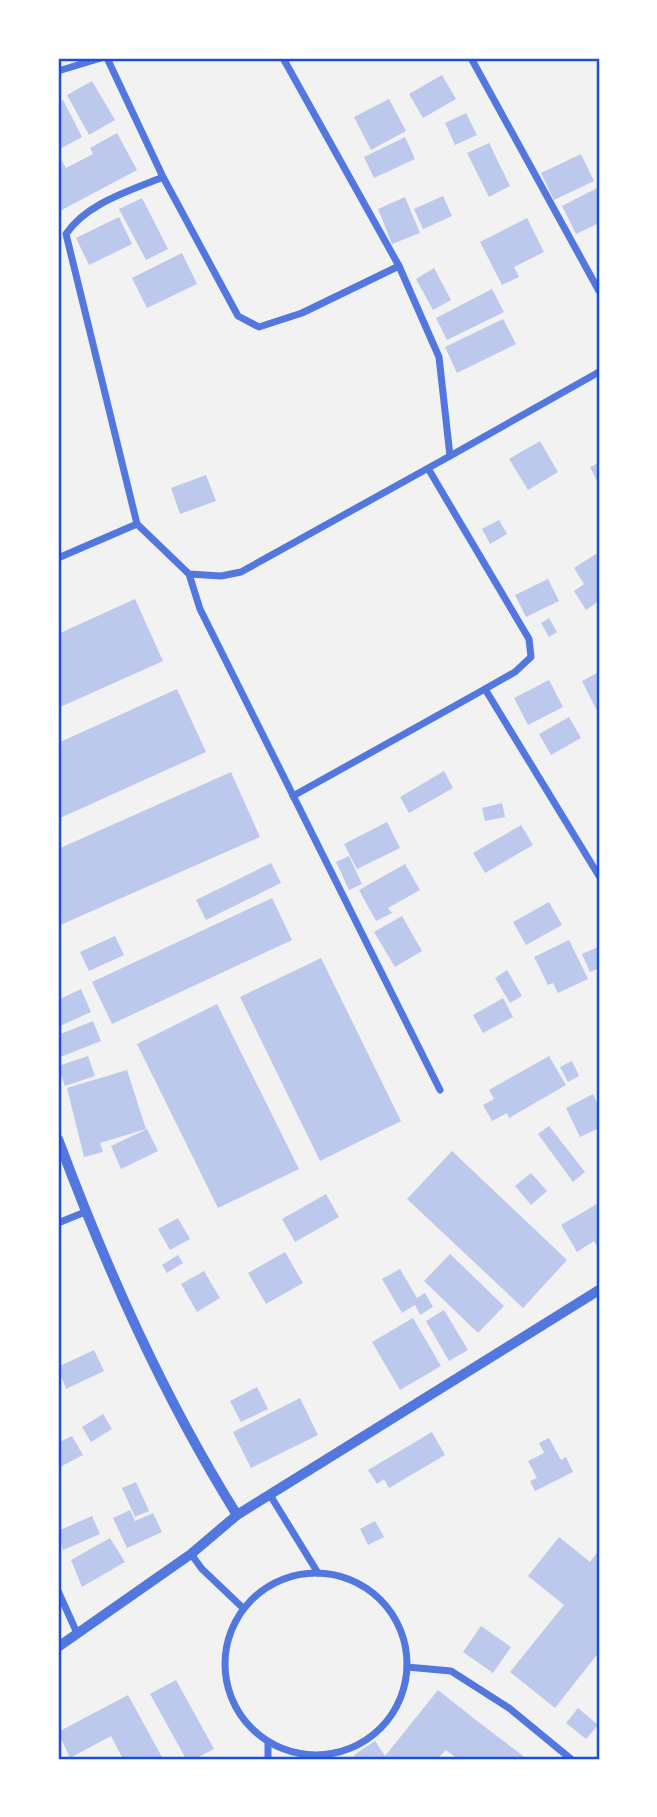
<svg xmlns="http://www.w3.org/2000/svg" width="657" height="1817" font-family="'Sofia Sans Condensed',sans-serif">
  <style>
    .building { fill: #bdc9ec }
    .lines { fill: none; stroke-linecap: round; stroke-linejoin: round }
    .minor { stroke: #5277de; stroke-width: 7 }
    .tertiary { stroke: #5277de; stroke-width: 10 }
    .neatline { fill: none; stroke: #1d4ed8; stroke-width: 2.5 }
  </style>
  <rect width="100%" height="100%" fill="#f2f2f2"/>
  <!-- building -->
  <g class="building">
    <polygon points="442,75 456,99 423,118 409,94"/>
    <polygon points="92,81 115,120 89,135 67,95"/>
    <polygon points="389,99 406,131 371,150 354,117"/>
    <polygon points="63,100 82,137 58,150 58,103"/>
    <polygon points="466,113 477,135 455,145 445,123"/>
    <polygon points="117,133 137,170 58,212 58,163 62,161 66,168 93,154 90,148"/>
    <polygon points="405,137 415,159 374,178 364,157"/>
    <polygon points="489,143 510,186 489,197 467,153"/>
    <polygon points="581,154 594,181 554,200 541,173"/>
    <polygon points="599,187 599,223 576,234 562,206"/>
    <polygon points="443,196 452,216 423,229 414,209"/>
    <polygon points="405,197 420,233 392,244 378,209"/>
    <polygon points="142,198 168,249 146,260 119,209"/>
    <polygon points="119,217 132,244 89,265 76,238"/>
    <polygon points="527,218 544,252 514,267 519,277 502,285 480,242"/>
    <polygon points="182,253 197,284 147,308 132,278"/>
    <polygon points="434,268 451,300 433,310 416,279"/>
    <polygon points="492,289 504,312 447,340 436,318"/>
    <polygon points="503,319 516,344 457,373 445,347"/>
    <polygon points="540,441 558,472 528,490 509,459"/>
    <polygon points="599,463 599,485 590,467"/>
    <polygon points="206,475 216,501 180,514 171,488"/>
    <polygon points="499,520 507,534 490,544 482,529"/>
    <polygon points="596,554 599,559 599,601 586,610 574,591 584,584 574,568"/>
    <polygon points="548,579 559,601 526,617 515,595"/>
    <polygon points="135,599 163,661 58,708 58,634"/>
    <polygon points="549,618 557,632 549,637 541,623"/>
    <polygon points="599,672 599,715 582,681"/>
    <polygon points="549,680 563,707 528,725 514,698"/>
    <polygon points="177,689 206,752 58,819 58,743"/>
    <polygon points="569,717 581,738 551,755 539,734"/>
    <polygon points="444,771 453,788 409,813 400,797"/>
    <polygon points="231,772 260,837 58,926 58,849"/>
    <polygon points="502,803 505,817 485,821 482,808"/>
    <polygon points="387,822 400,848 357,869 344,844"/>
    <polygon points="521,825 533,845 485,873 473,853"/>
    <polygon points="349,856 362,884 349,890 336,862"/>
    <polygon points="271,863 281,883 206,920 196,900"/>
    <polygon points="405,864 420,890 388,908 392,913 376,921 359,890"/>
    <polygon points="272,898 292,940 112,1024 92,982"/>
    <polygon points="549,902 562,925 526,945 513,922"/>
    <polygon points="402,916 422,951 395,967 374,932"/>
    <polygon points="115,936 124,955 89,971 80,952"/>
    <polygon points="569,940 588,979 558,993 553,983 548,985 534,957"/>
    <polygon points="598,947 599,968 590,972 582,954"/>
    <polygon points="321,958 401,1121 320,1161 240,997"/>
    <polygon points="507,970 522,996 510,1003 495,978"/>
    <polygon points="81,989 91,1012 58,1027 58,1000"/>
    <polygon points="503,998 513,1017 483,1033 473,1015"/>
    <polygon points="217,1004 299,1169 218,1208 137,1044"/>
    <polygon points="93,1021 101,1041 58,1058 58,1035"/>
    <polygon points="88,1056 95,1076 65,1086 58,1066"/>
    <polygon points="549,1056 566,1085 509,1118 507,1113 492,1121 483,1105 494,1099 489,1090"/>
    <polygon points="572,1061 579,1076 568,1082 560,1067"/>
    <polygon points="127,1070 146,1129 100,1143 103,1152 84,1157 67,1088"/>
    <polygon points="593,1094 599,1107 599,1128 580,1137 566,1108"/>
    <polygon points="549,1126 585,1172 573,1182 538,1134"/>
    <polygon points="147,1129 158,1151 121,1169 111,1146"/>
    <polygon points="452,1151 567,1260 523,1308 407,1199"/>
    <polygon points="531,1173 547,1191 531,1205 515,1186"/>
    <polygon points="326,1194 339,1217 295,1242 282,1219"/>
    <polygon points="597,1204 599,1250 594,1241 577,1252 561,1225"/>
    <polygon points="178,1218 190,1239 170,1250 158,1229"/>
    <polygon points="285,1252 303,1283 266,1304 248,1273"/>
    <polygon points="450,1254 504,1306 478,1333 424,1281"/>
    <polygon points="178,1255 183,1263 167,1273 162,1265"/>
    <polygon points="400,1269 417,1298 425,1293 433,1307 420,1315 415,1305 402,1313 382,1279"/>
    <polygon points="204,1271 220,1298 197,1312 181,1284"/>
    <polygon points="444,1310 468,1350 449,1361 426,1321"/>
    <polygon points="413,1318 441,1366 400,1390 372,1342"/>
    <polygon points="94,1350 104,1371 66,1389 58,1367"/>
    <polygon points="257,1387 268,1409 241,1422 230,1401"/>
    <polygon points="300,1398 318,1435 251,1468 233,1432"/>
    <polygon points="103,1414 112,1429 91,1442 82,1427"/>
    <polygon points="432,1432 445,1455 389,1488 384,1479 377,1484 368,1470"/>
    <polygon points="72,1436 83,1455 58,1468 58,1443"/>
    <polygon points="549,1438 561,1460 566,1457 573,1472 535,1491 530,1481 537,1478 528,1461 544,1453 539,1443"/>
    <polygon points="136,1482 149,1511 135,1517 122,1488"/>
    <polygon points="130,1510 135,1521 153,1513 162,1532 127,1548 113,1518"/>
    <polygon points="92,1516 100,1534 63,1550 58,1531"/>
    <polygon points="375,1521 384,1537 368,1545 360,1529"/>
    <polygon points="559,1537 590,1562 599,1550 599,1652 555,1708 510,1672 564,1605 528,1576"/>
    <polygon points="110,1538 125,1562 82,1587 71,1560"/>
    <polygon points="481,1626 511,1647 493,1673 463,1652"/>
    <polygon points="176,1680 214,1749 195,1759 186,1759 150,1694"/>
    <polygon points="438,1690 472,1717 527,1759 458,1759 446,1750 437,1759 356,1759 354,1755 375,1741 385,1756"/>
    <polygon points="128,1695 163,1759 123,1759 111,1736 70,1758 58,1732"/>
    <polygon points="578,1708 598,1725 586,1739 566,1723"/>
  </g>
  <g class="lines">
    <!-- minor -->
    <g class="minor">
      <polyline points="107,58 163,177"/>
      <polyline points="283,58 399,266 439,357 450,456 599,372"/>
      <polyline points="471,58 599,291"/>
      <polyline points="58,71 101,58"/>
      <polyline points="429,470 529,639 531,657 515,672 485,689 599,876"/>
      <path d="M137 524 66 234C87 203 130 191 163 177L238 316 259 327 302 313 399 266"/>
      <polyline points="58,558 137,524 189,574 221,576 241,572 450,456"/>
      <polyline points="189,574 200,609 440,1090"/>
      <polyline points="293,796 485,689"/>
      <polyline points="58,1223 85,1212"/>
      <polyline points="270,1495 318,1573"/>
      <polyline points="191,1554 202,1569 243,1608"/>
      <circle cx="316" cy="1664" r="91"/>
      <polyline points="58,1591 77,1633"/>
      <polyline points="407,1667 451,1671 509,1708 571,1759"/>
      <polyline points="268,1759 268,1742"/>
    </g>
    <!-- tertiary -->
    <g class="tertiary">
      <path d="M58 1139C107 1270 163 1396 237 1515"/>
      <polyline points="58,1647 191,1554 237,1515 599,1290"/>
    </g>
  </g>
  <!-- border -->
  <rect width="657" height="1817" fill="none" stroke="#ffffff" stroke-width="119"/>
  <rect x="60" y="60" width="538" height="1698" class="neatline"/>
</svg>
